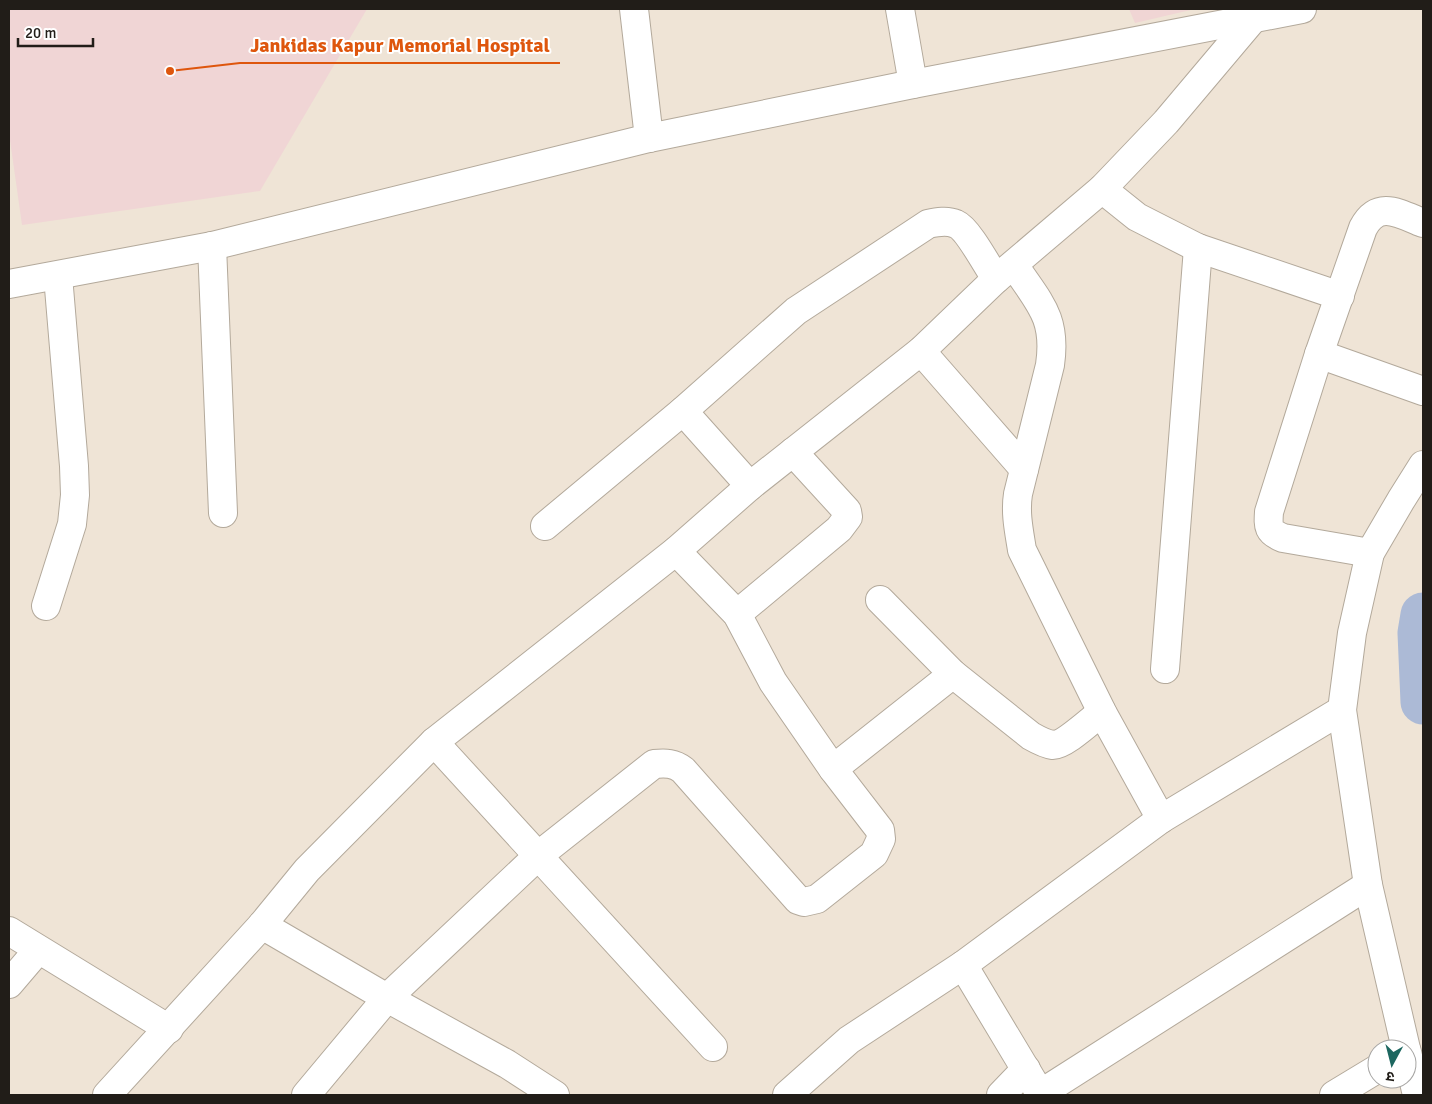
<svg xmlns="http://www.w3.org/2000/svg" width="1432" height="1104" font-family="Signika,'Noto Sans Devanagari',sans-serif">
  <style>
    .education { fill: #f0d5d4 }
    .medical { fill: #f0d5d5 }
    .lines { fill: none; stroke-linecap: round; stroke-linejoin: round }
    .river { stroke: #acbad6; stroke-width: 45 }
    .street-casing { stroke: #b3a99b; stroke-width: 30 }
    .secondary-casing { stroke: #b3a99b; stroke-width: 30 }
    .street { stroke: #fff; stroke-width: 28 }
    .secondary { stroke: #fff; stroke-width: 28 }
    .leader { fill: none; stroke: #de560d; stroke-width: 2 }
    .callout-dot { fill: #de560d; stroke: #fff; stroke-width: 2 }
    .callout-label { font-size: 20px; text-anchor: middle; font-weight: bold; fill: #de560d; stroke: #fff; stroke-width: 4; stroke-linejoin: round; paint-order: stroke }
  </style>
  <rect width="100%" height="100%" fill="#efe4d6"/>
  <!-- education -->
  <polygon class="education" points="1129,9 1195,9 1135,23"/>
  <!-- medical -->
  <polygon class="medical" points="9,9 367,9 260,191 22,225 9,133"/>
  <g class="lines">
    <!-- river -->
    <polyline class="river" points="1423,615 1420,633 1423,702"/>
    <!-- street casing -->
    <g class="street-casing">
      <g id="street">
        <polyline points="634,9 649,138"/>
        <polyline points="900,9 913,84"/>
        <polyline points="1102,189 1137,217 1198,248 1340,296"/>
        <polyline points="212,246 223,513"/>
        <path d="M1014 265C1039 303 1057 317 1050 365L1018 494C1015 513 1019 531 1022 550L1102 712 1161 819"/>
        <polyline points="921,351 1024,469"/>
        <polyline points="1319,354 1423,391"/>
        <polyline points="683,411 750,486"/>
        <path d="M545 526 683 411 796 311 928 224C937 222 947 220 956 224 968 229 988 267 996 279"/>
        <path d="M1370 553 1283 538C1268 532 1268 527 1269 512L1319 354 1363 228C1378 199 1400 214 1423 223"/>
        <path d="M880 600 953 674 1031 736C1038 740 1045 744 1053 745 1065 745 1092 719 1102 712"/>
        <polyline points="46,606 72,524 75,495 74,466 58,276"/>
        <polyline points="737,614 839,529 848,517 847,511 793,452"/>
        <polyline points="1165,669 1198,248"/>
        <polyline points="434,742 713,1047"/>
        <polyline points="833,769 953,674"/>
        <polyline points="262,925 387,998 507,1064 555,1095"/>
        <polyline points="9,931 169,1029"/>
        <polyline points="963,965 1041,1095"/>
        <polyline points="9,984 38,950"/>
        <polyline points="1406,1049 1368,885 1342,710 1352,633 1370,553 1401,500 1423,465"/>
        <polyline points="1407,1052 1417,1095"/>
        <polyline points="1040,1094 1368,885"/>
        <path d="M306 1095 387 998 539 855 654 764C666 763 674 763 683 770L798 900 804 902 817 899 874 854 881 839 880 830 833 769 773 682 737 614 676 551"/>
        <polyline points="787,1095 849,1040 963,965 1161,819 1342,710"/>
        <polyline points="1001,1095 1026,1069"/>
        <polyline points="1334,1095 1377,1069"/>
      </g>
    </g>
    <!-- secondary casing -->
    <g class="secondary-casing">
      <g id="secondary">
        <polyline points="9,284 212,246 649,138 913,84 1302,9"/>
        <polyline points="107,1095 262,925 307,870 434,742 676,551 750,486 921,351 996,279 1102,189 1166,122 1252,20"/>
      </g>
    </g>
    <!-- street -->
    <use href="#street" class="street"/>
    <!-- secondary -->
    <use href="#secondary" class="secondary"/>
  </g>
  <!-- callouts -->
  <path class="leader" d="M170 71L240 63H560"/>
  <circle class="callout-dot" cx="170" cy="71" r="5"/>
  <g class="callout-label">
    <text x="400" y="52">Jankidas Kapur Memorial Hospital</text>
  </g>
  <!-- border -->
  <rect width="1432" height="1104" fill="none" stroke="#211d18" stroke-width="20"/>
  <!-- north arrow -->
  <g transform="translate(1392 1064) rotate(187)"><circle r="24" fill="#ffffff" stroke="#a6a5a3"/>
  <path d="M0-4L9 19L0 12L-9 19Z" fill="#1d6760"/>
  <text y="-8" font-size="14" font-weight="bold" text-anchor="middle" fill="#211d18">उ</text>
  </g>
  <!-- scale -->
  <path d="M18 38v8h75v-8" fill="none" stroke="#211d18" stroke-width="2.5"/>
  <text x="25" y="38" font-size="15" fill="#211d18" stroke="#ffffff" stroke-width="4" paint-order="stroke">20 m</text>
</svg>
